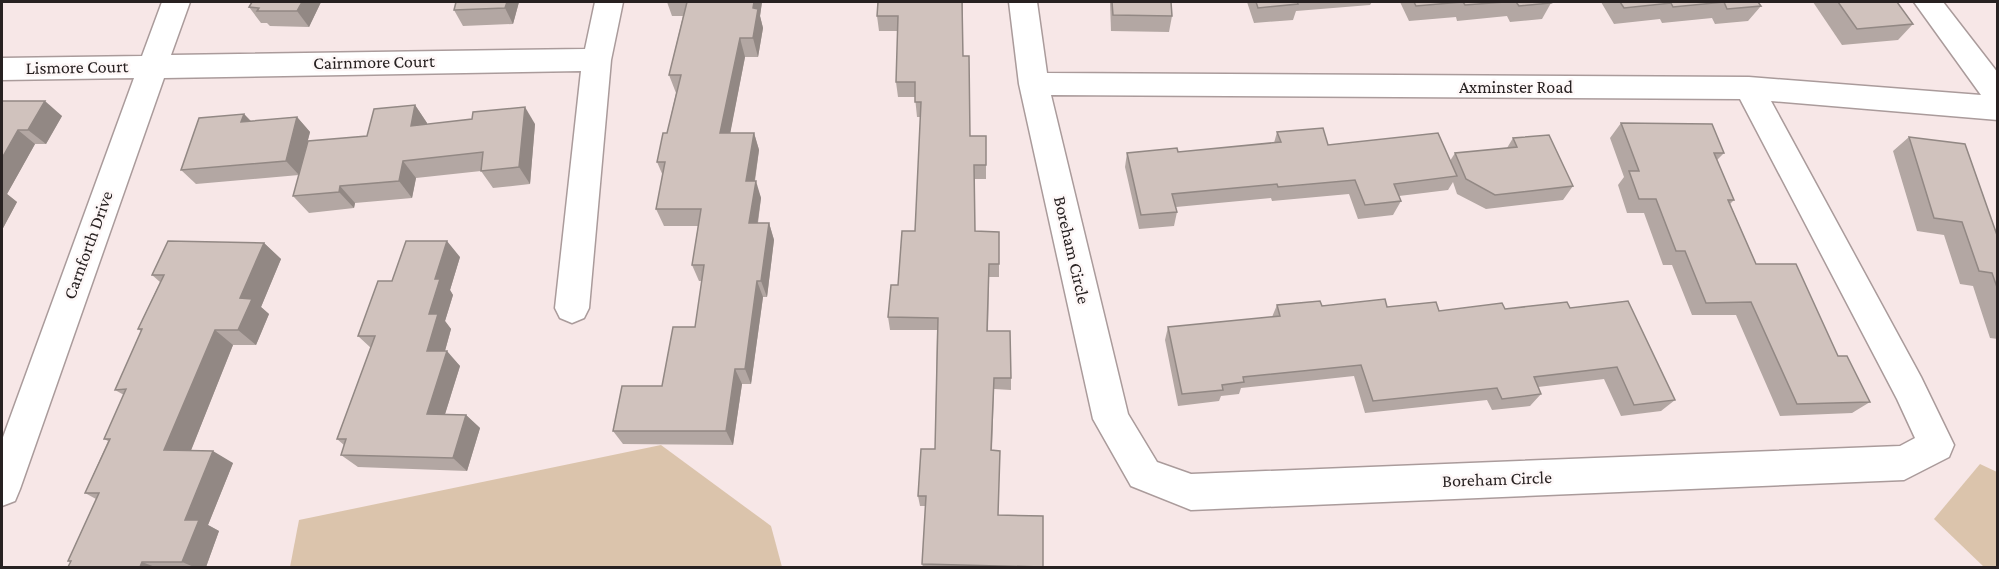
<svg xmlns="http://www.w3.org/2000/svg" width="1999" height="569" font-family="'Crimson Pro',serif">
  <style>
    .green { fill: #dbc4ac }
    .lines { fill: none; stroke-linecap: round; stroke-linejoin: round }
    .minor-casing { stroke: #aa9b9b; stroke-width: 3 }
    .minor { fill: #fff; fill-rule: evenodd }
    .wall { fill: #b3a7a3 }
    .shaded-wall { fill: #928884 }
    .building { fill: #d0c2bd; stroke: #928884; stroke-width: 1.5 }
    .labels { text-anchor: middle; stroke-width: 5; stroke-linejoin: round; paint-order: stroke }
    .street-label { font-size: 18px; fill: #272121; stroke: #fdf7f7 }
  </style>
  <rect width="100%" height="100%" fill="#f7e7e7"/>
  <!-- green -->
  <g class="green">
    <polygon points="661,445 771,526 782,567 290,567 299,520"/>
    <polygon points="1980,464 1997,472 1997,567 1984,567 1934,519"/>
  </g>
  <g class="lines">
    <!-- minor casing -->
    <g class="minor-casing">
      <g id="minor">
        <polygon points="162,2 190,2 171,55 585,49 595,2 623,2 611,60 589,308 584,318 572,323 560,318 555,308 581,71 164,78 20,489 15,501 2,506 2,440 134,78 2,80 2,58 142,56"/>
        <path d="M1009 2H1037L1047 73 1749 77 1981 95 1914 2H1943L1998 73V120L1771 101 1921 377 1954 445 1949 457 1904 480 1191 510 1131 486 1093 419 1019 84ZM1051 95 1740 99 1897 399 1915 438 1900 446 1191 474 1157 462 1128 414Z"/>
      </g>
    </g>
    <!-- minor -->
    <use href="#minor" class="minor"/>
  </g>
  <!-- wall -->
  <g class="wall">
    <polygon points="321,2 309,27 270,26 267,23 261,23 249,7"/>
    <polygon points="519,2 513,24 463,26 454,10"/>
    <polygon points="667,2 762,2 760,16 763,28 758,57 745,57 730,133 754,133 759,150 755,181 761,198 758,223 769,223 774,240 767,297 763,297 751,384 742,384 733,445 623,444 613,431 662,386 695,327 702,281 699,281 692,265 698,226 664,226 656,209 663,176 657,162 667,133 676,93 669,75 683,16 672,16"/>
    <polygon points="878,2 963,2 963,56 970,136 986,136 986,179 974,179 975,231 999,232 999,277 989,277 988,331 1011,378 1011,390 994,389 992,450 998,515 1043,516 1043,567 923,567 922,564 926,506 920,506 918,496 935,449 937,330 890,330 888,317 915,231 921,117 917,117 915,97 898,97 896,82 898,31 879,31 877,16"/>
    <polygon points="1110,2 1171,2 1172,16 1169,32 1111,31"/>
    <polygon points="1247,2 1372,2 1370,5 1296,11 1293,20 1254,23"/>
    <polygon points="1400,2 1550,2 1551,3 1542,19 1510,22 1507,16 1457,21 1456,17 1409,21"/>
    <polygon points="1601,2 1758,2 1761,6 1748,21 1715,24 1712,18 1662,23 1660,19 1614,24"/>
    <polygon points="1813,2 1897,2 1913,24 1898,40 1842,45"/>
    <polygon points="2,101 62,116 46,144 35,144 7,194 17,202 2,230"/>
    <polygon points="415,105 427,123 427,124 535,124 530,184 493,188 481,171 416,178 412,198 355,203 354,208 309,213 293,196 367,136"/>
    <polygon points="244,114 251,121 297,117 310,132 299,175 196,184 181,170"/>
    <polygon points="1621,123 1724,153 1717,160 1734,200 1730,204 1756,264 1838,356 1870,402 1852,413 1780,416 1736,315 1692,315 1672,265 1663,265 1644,213 1627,213 1618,185 1624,177 1610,138"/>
    <polygon points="1277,132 1328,145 1450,161 1455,153 1507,148 1513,138 1573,186 1563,200 1486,209 1457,194 1453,182 1448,190 1399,196 1401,201 1393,215 1358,219 1349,194 1272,201 1271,198 1176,207 1177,212 1174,226 1139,229 1125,167 1127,153 1178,152 1274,143"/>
    <polygon points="1909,137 1998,238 1998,339 1990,338 1973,286 1960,284 1944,235 1917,231 1893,151"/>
    <polygon points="264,243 281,259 261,307 269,314 256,345 233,345 191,450 233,463 208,525 219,531 206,567 68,567 71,562 68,561 96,499 85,493 108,441 104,439 124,395 115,390 141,331 138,329 160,282 152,275"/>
    <polygon points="460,257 450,290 453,295 445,321 451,329 445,351 460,366 445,414 466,415 480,428 467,471 358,467 341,455 344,445 337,439 371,348 358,336 392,281"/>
    <polygon points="1277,305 1387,307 1439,311 1570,308 1675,400 1661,411 1621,416 1604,379 1538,387 1541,394 1530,406 1492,410 1487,400 1365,413 1354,376 1241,388 1239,394 1221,396 1219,401 1178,406 1165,340 1168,327 1272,317"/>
  </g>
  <!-- shaded-wall -->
  <g class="shaded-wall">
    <polygon points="302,2 321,2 309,27 297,11"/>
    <polygon points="507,2 519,2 513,24 505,8"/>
    <polygon points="754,2 762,2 760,16 763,28 758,57 753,38 753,8"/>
    <polygon points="740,38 745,57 727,150 720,133"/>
    <polygon points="45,101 62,116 46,144 28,130"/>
    <polygon points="415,105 427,123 423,143 411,126"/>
    <polygon points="525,107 535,124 530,184 519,167"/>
    <polygon points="244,114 257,128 241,122"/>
    <polygon points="297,117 310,132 299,175 286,161"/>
    <polygon points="18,130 35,144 7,194 17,202 2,230 2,158"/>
    <polygon points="754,133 759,150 752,198 746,181"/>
    <polygon points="403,161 416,178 412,198 399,181"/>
    <polygon points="756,181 761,198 755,240 749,223"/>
    <polygon points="340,186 355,203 354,208 339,192"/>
    <polygon points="769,223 774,240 767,297 761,281"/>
    <polygon points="447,241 460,257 450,290 453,295 445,321 451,329 441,365 427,351 429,314 435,279"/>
    <polygon points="264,243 281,259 261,307 269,314 256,345 238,330 240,298"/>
    <polygon points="757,281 763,297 751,384 745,369"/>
    <polygon points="215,330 233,345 186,463 164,450"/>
    <polygon points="447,351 460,366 441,427 427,414"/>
    <polygon points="735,369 742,384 733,445 726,431"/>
    <polygon points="466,415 480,428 467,471 453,458"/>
    <polygon points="213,451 233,463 208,525 219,531 206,567 194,567 182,562 185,520"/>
    <polygon points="142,562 155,567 140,567"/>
  </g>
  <!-- building -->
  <g class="building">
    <polygon points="252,2 302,2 297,11 257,11 259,8 249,7"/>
    <polygon points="456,2 507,2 505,8 454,10"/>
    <polygon points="687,2 754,2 753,8 758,9 753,38 740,38 720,133 754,133 746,181 756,181 749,223 769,223 761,281 757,281 745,369 735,369 726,431 613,431 622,386 662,386 673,327 695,327 704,265 692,265 701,209 656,209 665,162 657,162 663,133 667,133 681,75 669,75"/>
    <polygon points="878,2 962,2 963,56 969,56 970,136 986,136 986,165 974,165 975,231 999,232 999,264 989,264 987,331 1010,331 1011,378 994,378 991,450 1000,451 998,515 1043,516 1043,567 922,564 926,496 918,496 921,449 935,449 938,318 888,317 891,285 898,285 902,231 915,231 921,102 915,102 915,82 896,82 898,16 877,16"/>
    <polygon points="1112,2 1171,2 1172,16 1113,15"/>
    <polygon points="1256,2 1297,2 1298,4 1258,8"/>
    <polygon points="1414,2 1462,2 1416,6"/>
    <polygon points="1463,2 1505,2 1465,5"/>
    <polygon points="1516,2 1550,2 1551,3 1519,6"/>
    <polygon points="1620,2 1758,2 1761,6 1727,9 1724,2 1673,7 1671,3 1624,8"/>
    <polygon points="1838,2 1897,2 1913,24 1857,29"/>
    <polygon points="2,101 45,101 28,130 18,130 2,158"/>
    <polygon points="415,105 411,126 472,119 473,112 525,107 519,167 481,171 483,152 403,161 399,181 340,186 339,192 293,196 308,141 367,136 374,109"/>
    <polygon points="244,114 241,122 297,117 286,161 181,170 199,118"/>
    <polygon points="1621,123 1712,124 1724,153 1714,153 1734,200 1728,200 1756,264 1796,264 1838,356 1847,356 1870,402 1797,404 1751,302 1706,303 1685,251 1676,251 1656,199 1639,199 1629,171 1639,171"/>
    <polygon points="1323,128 1328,145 1438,133 1457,176 1394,184 1401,201 1365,205 1355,180 1278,187 1277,184 1172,194 1177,212 1141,215 1127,153 1177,148 1178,152 1281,142 1277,132"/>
    <polygon points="1549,135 1573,186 1495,195 1466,179 1455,153 1517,147 1513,138"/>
    <polygon points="1909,137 1965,144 1998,238 1998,290 1992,273 1979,271 1962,222 1934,218"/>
    <polygon points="168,241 264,243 240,298 252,299 238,330 215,330 164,450 213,451 185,520 199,520 182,562 142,562 140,567 68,567 71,561 68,561 99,493 85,493 110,439 104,439 126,389 115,390 142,329 138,329 164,275 152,275"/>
    <polygon points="406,241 447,241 435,279 440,279 429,314 438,314 427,351 447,351 427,414 466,415 453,458 341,455 346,439 337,439 375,336 358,336 378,281 392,281"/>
    <polygon points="1385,299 1387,307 1436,302 1439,311 1502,303 1505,309 1567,302 1570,308 1628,301 1675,400 1634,405 1617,367 1534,377 1541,394 1502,399 1497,388 1373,401 1361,365 1243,377 1244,382 1222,385 1223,390 1182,394 1168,327 1280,316 1277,305 1320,301 1322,306"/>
  </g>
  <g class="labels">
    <!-- street labels -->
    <g class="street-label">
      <text transform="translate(374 62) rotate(-1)" y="6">Cairnmore Court</text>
      <text transform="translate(77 67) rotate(-1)" y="6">Lismore Court</text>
      <text x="1516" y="93">Axminster Road</text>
      <text transform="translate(88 245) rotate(-70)" y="6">Carnforth Drive</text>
      <text transform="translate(1072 250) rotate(77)" y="6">Boreham Circle</text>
      <text transform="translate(1497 479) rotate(-2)" y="6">Boreham Circle</text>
    </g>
  </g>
  <!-- border -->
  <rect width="1999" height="569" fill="none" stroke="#272121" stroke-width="6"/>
</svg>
